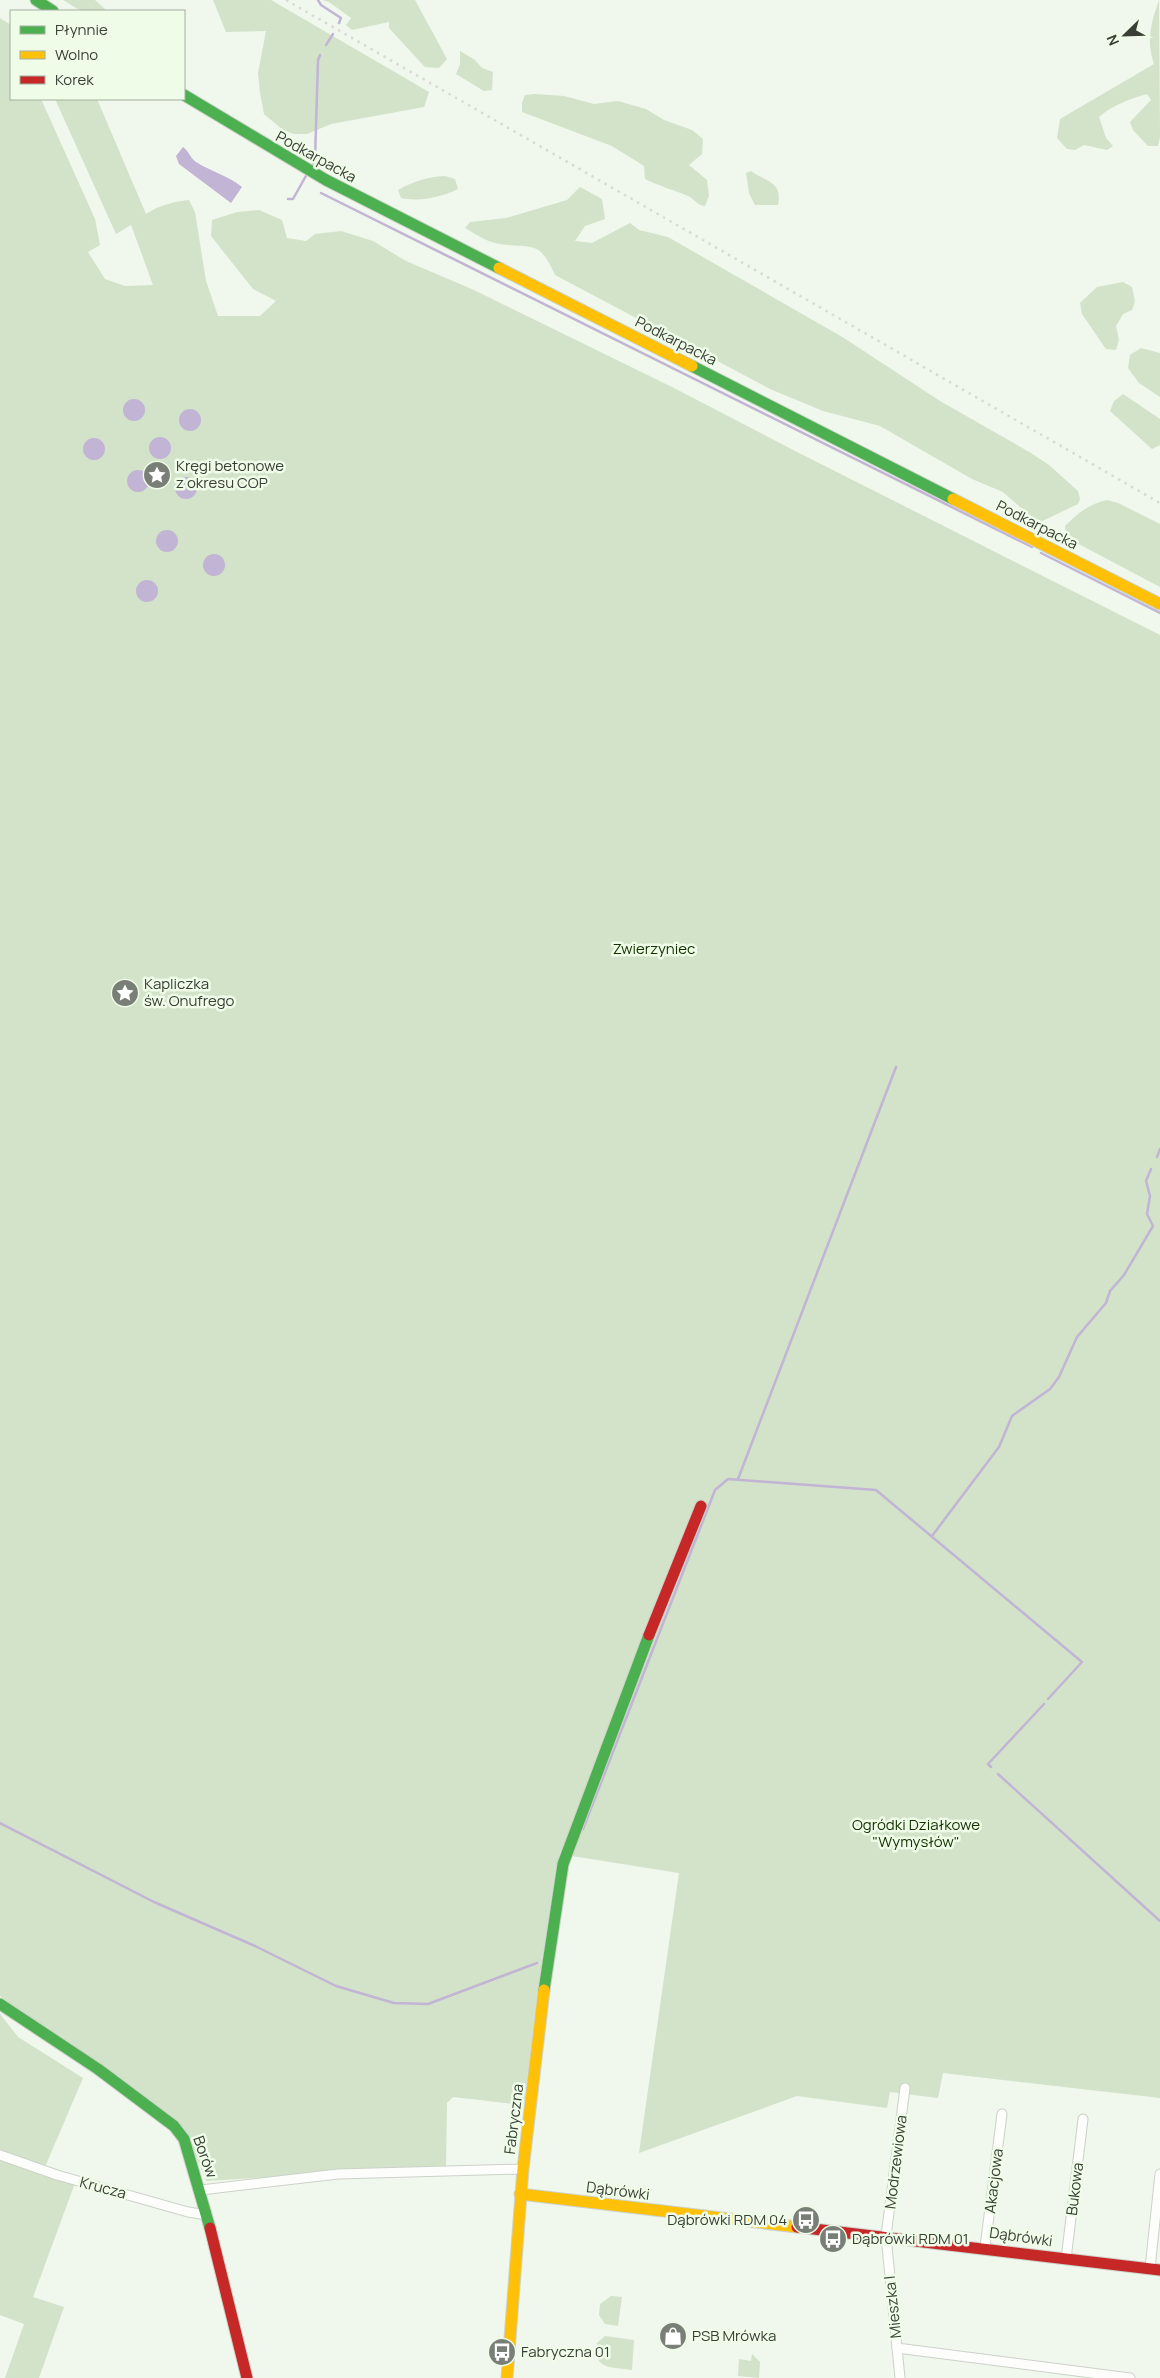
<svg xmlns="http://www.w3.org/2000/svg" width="1160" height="2378" font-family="Manrope,sans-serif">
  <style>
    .green { fill: #d2e3c9 }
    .water { fill: #c1b4d4 }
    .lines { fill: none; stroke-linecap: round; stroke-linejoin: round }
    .stream { stroke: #c1b4d4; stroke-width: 2.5 }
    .street-casing { stroke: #ccd2c9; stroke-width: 11 }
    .fast-casing { stroke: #ccd2c9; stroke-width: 13 }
    .slow-casing { stroke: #ccd2c9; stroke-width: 13 }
    .jam-casing { stroke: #ccd2c9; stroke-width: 13 }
    .street { stroke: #fdfefc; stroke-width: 9 }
    .fast { stroke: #4caf50; stroke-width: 11 }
    .slow { stroke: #ffc107; stroke-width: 11 }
    .jam { stroke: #c62828; stroke-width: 11 }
    .rail { stroke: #d8dad8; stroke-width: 2.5; stroke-dasharray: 2.5 5; stroke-linecap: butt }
    .labels { text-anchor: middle; stroke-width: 5; stroke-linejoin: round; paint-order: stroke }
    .street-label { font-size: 15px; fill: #393f37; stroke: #eefce8 }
    .poi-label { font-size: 15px; fill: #393f37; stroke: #eefce8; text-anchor: start }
    .park-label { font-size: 15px; fill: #133200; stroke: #eefce8 }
  </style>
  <rect width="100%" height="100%" fill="#f0f7ec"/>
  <!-- green -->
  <g class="green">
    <polygon points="63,0 95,0 107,11 81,11"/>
    <polygon points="213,0 271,0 429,92 424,107 331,124 307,134 294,134 283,130 264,114 260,93 258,73 266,31 226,32"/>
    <polygon points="322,0 415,0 447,59 439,68 425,67 389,28 389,22 352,30 346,25 351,18 329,2"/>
    <path d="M1159 0 1160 137 1158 146H1148L1133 130 1130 122 1151 100 1147 94C1129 99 1113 105 1099 117L1106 138 1113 146 1107 150 1084 145 1075 150 1067 149 1057 138 1060 119 1154 64C1146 40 1151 23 1159 0Z"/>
    <path d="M0 18 11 25V99H41L95 219 100 245 88 252 105 279 125 286 153 285 131 225 116 234 55 99H97L146 214C160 205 172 202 189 200L195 212 206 281 218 316H260L276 301 253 289 211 236 212 220 237 212 259 210 282 220 287 238 306 241 315 234 341 231 373 241 406 261 474 290 672 387 799 453 1160 635V2098L943 2073 938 2098 890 2092 887 2108 797 2096 639 2153 679 1873 572 1856 568 1847 561 1850 556 1867 537 1994 524 2105 453 2097 447 2103 446 2166 206 2181 184 2128 0 1996Z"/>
    <polygon points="460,51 475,60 482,68 493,72 492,90 484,91 456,74 460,64"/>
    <path d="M535 94 564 96 594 104 618 101 646 109 664 120 692 130 703 139 702 154 689 165 707 180 709 196 705 206C696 205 695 199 688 196 674 190 659 186 645 179L644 166 612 146 522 112V103L525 95Z"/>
    <path d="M751 171C766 182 783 181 778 205H755L749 193 746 173Z"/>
    <path d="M445 176 455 179 458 189C441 197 420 202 401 198L398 190C414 181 427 177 445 176Z"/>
    <path d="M580 187 602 199 605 219 585 226 575 241 592 243 630 223 639 230 668 237 844 338 940 401 1031 453 1049 465 1078 491 1080 499 1078 504 1038 523 1003 492 972 479 880 426 823 411 770 389 555 275C539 239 533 249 500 244 487 242 477 235 465 228L470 222 506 218 567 200Z"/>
    <polygon points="1123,282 1132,287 1135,301 1132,310 1123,314 1116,326 1119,340 1116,350 1106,349 1082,314 1080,303 1097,287"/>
    <polygon points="1141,348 1160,353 1160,397 1139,383 1128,368 1130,355"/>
    <polygon points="1123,394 1160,419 1160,445 1152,449 1110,411 1114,401"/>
    <path d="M1107 500 1118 503 1160 524V587L1073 541 1066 533 1065 526C1078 513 1089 504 1107 500Z"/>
    <polygon points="0,2014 18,2037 83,2078 45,2167 0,2150"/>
    <polygon points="0,2158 75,2183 33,2297 64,2307 39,2378 5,2378 24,2324 0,2315"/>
    <polygon points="611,2296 622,2297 618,2326 605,2324 599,2315 600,2304"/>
    <path d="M605 2336 634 2340 632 2370C612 2367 592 2370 597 2343Z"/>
    <polygon points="752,2354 760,2362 759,2378 738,2376 739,2359 751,2361"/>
  </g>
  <!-- water -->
  <g class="water">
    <path d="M183 147C189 151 190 158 196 162 210 171 227 175 242 187L231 203 179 164 176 156Z"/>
    <circle cx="134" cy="410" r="11"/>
    <circle cx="190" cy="420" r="11"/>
    <circle cx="160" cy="448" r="11"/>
    <circle cx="94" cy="449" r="11"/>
    <circle cx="138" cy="481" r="11"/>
    <circle cx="186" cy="488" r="11"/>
    <circle cx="167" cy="541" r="11"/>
    <circle cx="214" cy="565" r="11"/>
    <circle cx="147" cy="591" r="11"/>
  </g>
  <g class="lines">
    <!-- stream -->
    <g class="stream">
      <polyline points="318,0 321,5 341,18 339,23"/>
      <polyline points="326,45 333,34"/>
      <polyline points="311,167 315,160 318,60 320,55"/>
      <polyline points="321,193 1032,547"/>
      <polyline points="288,199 293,199 307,174"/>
      <polyline points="1041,553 1160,613"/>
      <polyline points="1157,1157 1160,1149"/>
      <polyline points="738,1479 896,1067"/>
      <polyline points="932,1536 999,1447 1012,1416 1050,1389 1059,1377 1077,1337 1106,1303 1110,1291 1124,1275 1153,1226 1147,1214 1150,1196 1146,1181 1151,1169"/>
      <polyline points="991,1767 988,1764 1044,1704"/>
      <polyline points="998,1774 1160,1921"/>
      <polyline points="0,1823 154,1902 255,1946 336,1986 394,2003 428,2004 537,1963"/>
      <polyline points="583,1829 715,1490 728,1479 876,1490 1082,1662 1048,1699"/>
    </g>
    <!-- street casing -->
    <g class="street-casing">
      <g id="street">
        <polyline points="0,2155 57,2175 188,2212 207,2215"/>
        <polyline points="201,2190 338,2174 523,2169"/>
        <polyline points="985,2247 1002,2114"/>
        <polyline points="1066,2259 1083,2119"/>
        <polyline points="1150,2268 1160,2174"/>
        <polyline points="897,2348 1130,2378"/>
        <polyline points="900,2378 886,2236 905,2088"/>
      </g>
    </g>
    <!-- fast casing -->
    <g class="fast-casing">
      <g id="fast">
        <polyline points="36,0 53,11"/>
        <polyline points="184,95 326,180 499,268"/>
        <polyline points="692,366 953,499"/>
        <polyline points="544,1990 563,1864 649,1635"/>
        <polyline points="0,2004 98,2069 174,2126 184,2139 210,2228"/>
      </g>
    </g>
    <!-- slow casing -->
    <g class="slow-casing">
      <g id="slow">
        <polyline points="499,268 692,366"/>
        <polyline points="953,499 1160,604"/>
        <polyline points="520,2194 797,2227"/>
        <polyline points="507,2378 523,2169 544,1990"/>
      </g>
    </g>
    <!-- jam casing -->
    <g class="jam-casing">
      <g id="jam">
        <polyline points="649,1635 701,1506"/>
        <polyline points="797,2227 1160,2270"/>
        <polyline points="210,2228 247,2378"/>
      </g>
    </g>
    <!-- street -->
    <use href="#street" class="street"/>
    <!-- fast -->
    <use href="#fast" class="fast"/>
    <!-- slow -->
    <use href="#slow" class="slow"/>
    <!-- jam -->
    <use href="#jam" class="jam"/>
    <!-- rail -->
    <polyline class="rail" points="286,0 1160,503"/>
  </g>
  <!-- icons -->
  <defs>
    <g id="sight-disc" transform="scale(1.4375)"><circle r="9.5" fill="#797f76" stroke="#eefce8"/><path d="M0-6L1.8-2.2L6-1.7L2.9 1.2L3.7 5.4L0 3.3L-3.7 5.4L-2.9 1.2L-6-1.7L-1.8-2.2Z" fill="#fff"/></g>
    <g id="bus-disc" transform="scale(1.4375)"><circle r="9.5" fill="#797f76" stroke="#eefce8"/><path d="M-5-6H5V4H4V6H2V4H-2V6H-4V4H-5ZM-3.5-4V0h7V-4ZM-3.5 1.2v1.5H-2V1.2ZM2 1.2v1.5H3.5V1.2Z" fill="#fff"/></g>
    <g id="shop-disc" transform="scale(1.4375)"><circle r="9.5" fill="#797f76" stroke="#eefce8"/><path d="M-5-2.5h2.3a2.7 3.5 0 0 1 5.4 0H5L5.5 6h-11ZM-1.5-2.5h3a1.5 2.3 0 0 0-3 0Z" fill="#fff"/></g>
  </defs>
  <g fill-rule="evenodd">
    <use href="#sight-disc" x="157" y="475"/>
    <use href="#sight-disc" x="125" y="993"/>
    <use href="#bus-disc" x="806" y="2220"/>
    <use href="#bus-disc" x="833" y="2239"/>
    <use href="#shop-disc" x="673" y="2336"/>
    <use href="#bus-disc" x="502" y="2352"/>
  </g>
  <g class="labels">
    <!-- street labels -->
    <g class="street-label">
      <text transform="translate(316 157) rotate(29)" y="5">Podkarpacka</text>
      <text transform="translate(676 341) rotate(27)" y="5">Podkarpacka</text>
      <text transform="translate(1037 525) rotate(27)" y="5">Podkarpacka</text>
      <text transform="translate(514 2119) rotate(-83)" y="5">Fabryczna</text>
      <text transform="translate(205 2157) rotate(70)" y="5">Borów</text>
      <text transform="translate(896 2162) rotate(-83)" y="5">Modrzewiowa</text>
      <text transform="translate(994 2181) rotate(-83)" y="5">Akacjowa</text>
      <text transform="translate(103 2188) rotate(15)" y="5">Krucza</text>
      <text transform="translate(1075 2189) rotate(-83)" y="5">Bukowa</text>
      <text transform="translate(618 2191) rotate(7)" y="5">Dąbrówki</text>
      <text transform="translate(1021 2237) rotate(8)" y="5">Dąbrówki</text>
      <text transform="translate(893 2307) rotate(-96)" y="5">Mieszka I</text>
    </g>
    <!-- poi labels -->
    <g class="poi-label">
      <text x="176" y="471">Kręgi betonowe<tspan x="176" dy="17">z okresu COP</tspan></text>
      <text x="144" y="989">Kapliczka<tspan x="144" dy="17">św. Onufrego</tspan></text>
      <text x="787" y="2225" text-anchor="end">Dąbrówki RDM 04</text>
      <text x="852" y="2244">Dąbrówki RDM 01</text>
      <text x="692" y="2341">PSB Mrówka</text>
      <text x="521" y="2357">Fabryczna 01</text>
    </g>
    <!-- park labels -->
    <g class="park-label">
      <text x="654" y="954">Zwierzyniec</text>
      <text x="916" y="1830">Ogródki Działkowe<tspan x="916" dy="17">"Wymysłów"</tspan></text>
    </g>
  </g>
  <!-- legend -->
  <rect x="10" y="10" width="175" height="90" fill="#eefce8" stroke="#a6b0a1"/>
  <rect x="20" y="26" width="25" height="8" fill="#4caf50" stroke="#a6b0a1"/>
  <text x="55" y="35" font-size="15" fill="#393f37">Płynnie</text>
  <rect x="20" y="51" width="25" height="8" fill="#ffc107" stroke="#a6b0a1"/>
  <text x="55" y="60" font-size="15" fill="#393f37">Wolno</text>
  <rect x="20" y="76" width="25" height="8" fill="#c62828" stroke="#a6b0a1"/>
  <text x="55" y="85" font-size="15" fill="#393f37">Korek</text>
  <!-- north arrow -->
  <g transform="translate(1125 35) rotate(247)" stroke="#eefce8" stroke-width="4" paint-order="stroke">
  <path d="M0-4L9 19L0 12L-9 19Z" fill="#393f37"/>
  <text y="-8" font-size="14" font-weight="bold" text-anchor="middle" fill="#393f37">N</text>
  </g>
</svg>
